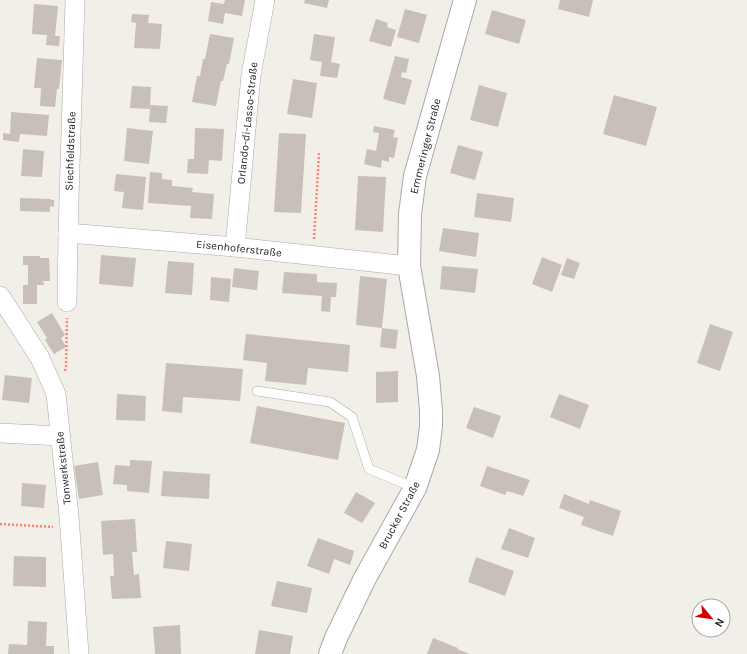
<svg xmlns="http://www.w3.org/2000/svg" width="747" height="654" font-family="Karla,sans-serif">
  <style>
    .building { fill: #c7bfb8 }
    .lines { fill: none; stroke-linecap: round; stroke-linejoin: round }
    .service-casing { stroke: #a9a9a9; stroke-width: 10 }
    .minor-casing { stroke: #a9a9a9; stroke-width: 20 }
    .tertiary-casing { stroke: #a9a9a9; stroke-width: 24 }
    .path { stroke: #fa8072; stroke-width: 2.5; stroke-dasharray: 2 2; stroke-linecap: butt }
    .service { stroke: #fff; stroke-width: 9 }
    .minor { stroke: #fff; stroke-width: 19 }
    .tertiary { stroke: #fff; stroke-width: 22 }
    .labels { text-anchor: middle; stroke-width: 3; stroke-linejoin: round; paint-order: stroke }
    .street-label { font-size: 11px; fill: #222; stroke: #fff }
  </style>
  <rect width="100%" height="100%" fill="#f2efe9"/>
  <!-- building -->
  <g class="building">
    <polygon points="225,0 245,0 242,16 225,13 223,24 208,21 211,2 224,4"/>
    <polygon points="305,0 329,0 327,8 304,3"/>
    <polygon points="560,0 593,0 589,17 558,9"/>
    <polygon points="34,4 58,6 55,36 60,36 59,46 46,45 47,35 32,34"/>
    <polygon points="405,9 427,15 419,43 397,37"/>
    <polygon points="492,10 526,20 519,44 485,34"/>
    <polygon points="132,14 149,15 148,23 162,24 160,49 134,48 136,23 131,22"/>
    <polygon points="376,19 388,23 387,27 396,30 391,47 369,41"/>
    <polygon points="210,34 234,38 229,64 227,64 223,81 221,81 216,106 192,102 197,76 200,76 203,59 205,59"/>
    <polygon points="314,34 335,37 331,62 340,64 337,78 320,76 322,62 310,60"/>
    <polygon points="395,56 409,59 406,73 402,72 401,77 412,80 405,105 383,99"/>
    <polygon points="37,58 62,60 59,89 57,89 55,107 40,106 41,88 34,88"/>
    <polygon points="293,79 317,83 312,118 287,114"/>
    <polygon points="479,85 507,93 498,127 470,120"/>
    <polygon points="132,86 151,87 150,105 168,106 166,123 149,122 150,109 130,108"/>
    <polygon points="614,95 657,107 646,146 603,134"/>
    <polygon points="11,112 49,115 47,136 20,134 19,142 3,140 3,133 10,134"/>
    <polygon points="374,126 395,130 393,137 398,138 394,158 389,157 389,162 382,160 381,168 364,164 367,149 376,151 379,133 373,132"/>
    <polygon points="127,128 153,131 149,164 124,161"/>
    <polygon points="195,128 224,129 222,161 209,160 208,174 187,173 188,159 194,159"/>
    <polygon points="279,133 306,134 301,213 274,212"/>
    <polygon points="458,145 483,152 475,180 450,173"/>
    <polygon points="23,149 44,151 42,177 21,176"/>
    <polygon points="150,172 162,173 162,179 172,180 172,186 193,188 192,192 214,194 212,219 190,218 191,206 148,203"/>
    <polygon points="116,174 146,177 143,210 122,208 124,192 114,191"/>
    <polygon points="358,176 386,177 383,232 355,230"/>
    <polygon points="477,193 514,198 511,222 474,217"/>
    <polygon points="20,198 51,199 51,200 54,200 54,207 50,206 50,212 20,211"/>
    <polygon points="443,228 479,233 476,257 439,251"/>
    <polygon points="101,255 136,258 133,287 99,284"/>
    <polygon points="23,256 40,256 40,258 49,258 50,281 43,281 44,285 37,285 37,304 23,304 23,285 28,285 28,265 23,265"/>
    <polygon points="542,257 562,265 552,292 532,284"/>
    <polygon points="567,258 580,263 574,279 561,275"/>
    <polygon points="168,261 194,263 192,295 165,293"/>
    <polygon points="442,266 478,269 475,293 440,289"/>
    <polygon points="234,268 259,271 257,290 232,287"/>
    <polygon points="284,272 317,274 317,282 337,283 336,297 331,297 330,312 321,311 322,296 282,293"/>
    <polygon points="360,276 387,279 382,328 398,330 396,349 380,347 382,328 356,325"/>
    <polygon points="211,277 231,279 229,302 210,300"/>
    <polygon points="52,313 65,335 61,338 66,347 54,354 45,340 47,338 37,322"/>
    <polygon points="710,324 733,332 720,371 697,363"/>
    <polygon points="246,334 350,345 348,372 308,368 306,385 265,381 267,363 243,360"/>
    <polygon points="166,363 243,369 240,401 183,397 182,413 162,411"/>
    <polygon points="398,371 398,402 376,403 376,372"/>
    <polygon points="5,375 32,378 29,403 2,400"/>
    <polygon points="117,394 146,396 145,421 116,420"/>
    <polygon points="559,394 589,405 580,429 550,417"/>
    <polygon points="257,406 345,423 338,460 250,443"/>
    <polygon points="474,407 501,416 493,438 466,428"/>
    <polygon points="130,460 152,461 149,493 127,491 127,485 113,484 115,465 130,466"/>
    <polygon points="98,462 103,495 79,499 74,466"/>
    <polygon points="487,466 530,480 523,496 507,491 505,495 480,486"/>
    <polygon points="163,471 210,474 209,499 161,496"/>
    <polygon points="22,483 46,485 44,508 21,506"/>
    <polygon points="356,492 375,503 362,523 344,513"/>
    <polygon points="564,494 589,504 590,500 621,511 613,536 581,525 584,517 559,508"/>
    <polygon points="135,519 137,552 132,552 134,575 139,574 141,598 112,599 110,576 114,576 113,554 103,555 101,521"/>
    <polygon points="509,528 535,538 528,558 501,549"/>
    <polygon points="318,538 354,551 350,565 334,559 329,574 307,566"/>
    <polygon points="166,541 192,544 189,571 163,568"/>
    <polygon points="14,556 46,557 46,587 13,586"/>
    <polygon points="476,557 514,571 505,596 468,582"/>
    <polygon points="277,581 312,588 307,613 271,606"/>
    <polygon points="28,621 47,622 46,646 54,646 54,654 8,654 9,644 27,645"/>
    <polygon points="180,625 181,654 155,654 153,627"/>
    <polygon points="259,630 293,636 290,654 255,654"/>
    <polygon points="433,638 458,648 457,649 470,654 427,654"/>
  </g>
  <g class="lines">
    <!-- service casing -->
    <g class="service-casing">
      <polyline id="service" points="257,391 330,402 352,417 369,469 415,488"/>
    </g>
    <!-- minor casing -->
    <g class="minor-casing">
      <g id="minor">
        <polyline points="68,233 235,247 409,266"/>
        <polyline points="235,247 251,75 265,0"/>
        <polyline points="0,296 40,358 56,394 69,516 79,654"/>
        <polyline points="67,302 68,233 75,0"/>
        <polyline points="0,433 60,436"/>
      </g>
    </g>
    <!-- tertiary casing -->
    <g class="tertiary-casing">
      <polyline id="tertiary" points="330,654 336,638 364,580 415,488 428,450 431,426 431,411 428,376 409,266 410,214 415,176 465,0"/>
    </g>
    <!-- path -->
    <g class="path">
      <polyline points="314,239 319,153"/>
      <polyline points="65,371 66,367 67,318"/>
      <polyline points="0,524 53,527"/>
    </g>
    <!-- service -->
    <use href="#service" class="service"/>
    <!-- minor -->
    <use href="#minor" class="minor"/>
    <!-- tertiary -->
    <use href="#tertiary" class="tertiary"/>
  </g>
  <g class="labels">
    <!-- street labels -->
    <g class="street-label">
      <text transform="translate(247 123) rotate(-84)" y="4">Orlando-di-Lasso-Straße</text>
      <text transform="translate(425 146) rotate(-76)" y="4">Emmeringer Straße</text>
      <text transform="translate(70 151) rotate(-88)" y="4">Siechfeldstraße</text>
      <text transform="translate(239 248) rotate(6)" y="4">Eisenhoferstraße</text>
      <text transform="translate(63 468) rotate(-96)" y="4">Tonwerkstraße</text>
      <text transform="translate(399 515) rotate(-62)" y="4">Brucker Straße</text>
    </g>
  </g>
  <!-- north arrow -->
  <g transform="translate(711 618) rotate(119)"><circle r="19" fill="#ffffff" stroke="#a7a7a7"/>
  <path d="M0-3L7 15L0 10L-7 15Z" fill="#d40000"/>
  <text y="-6" font-size="11" font-weight="bold" text-anchor="middle" fill="#222222">N</text>
  </g>
</svg>
